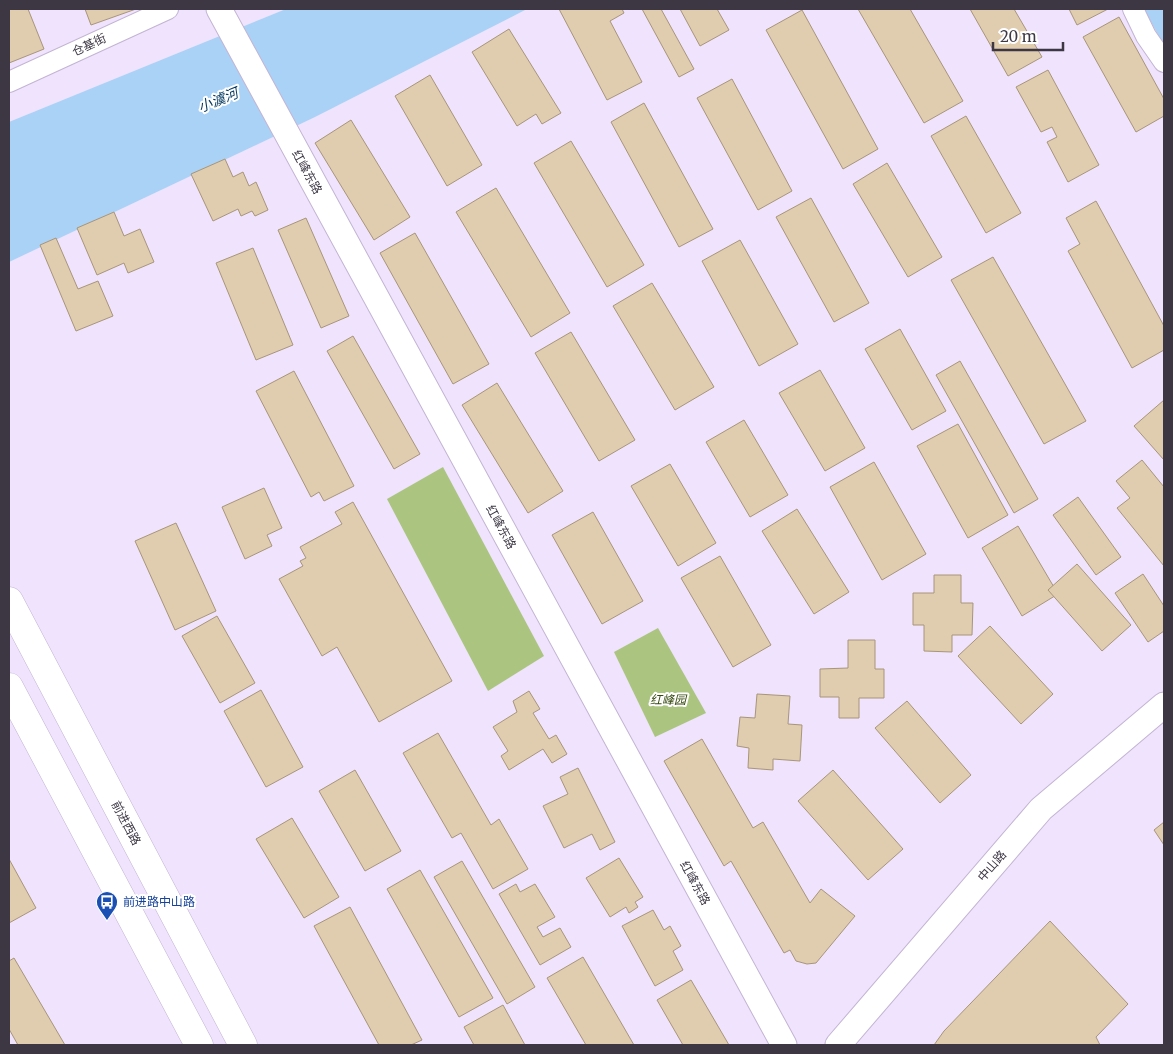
<svg xmlns="http://www.w3.org/2000/svg" width="1173" height="1054" font-family="Merriweather,'Noto Sans SC',serif">
  <style>
    .green { fill: #abc580 }
    .water { fill: #a9d2f6 }
    .building { fill: #e0ccae; stroke: #a89579 }
    .lines { fill: none; stroke-linecap: round; stroke-linejoin: round }
    .minor-casing { stroke: #c3b4d3; stroke-width: 22 }
    .tertiary-casing { stroke: #c3b4d3; stroke-width: 27 }
    .primary-casing { stroke: #c3b4d3; stroke-width: 29 }
    .minor { stroke: #fff; stroke-width: 20 }
    .tertiary { stroke: #fff; stroke-width: 25 }
    .primary { stroke: #fff; stroke-width: 28 }
    .labels { text-anchor: middle; stroke-width: 4; stroke-linejoin: round; paint-order: stroke }
    .street-label { font-size: 12px; fill: #3d3744; stroke: #fff }
    .park-label { font-size: 12px; font-style: italic; fill: #36480d; stroke: #fff }
    .transit-label { font-size: 12px; fill: #164399; stroke: #fff; text-anchor: start }
    .water-label { font-size: 14px; font-style: italic; fill: #00365b; stroke: #fff }
  </style>
  <rect width="100%" height="100%" fill="#efe3fd"/>
  <!-- green -->
  <g class="green">
    <polygon points="443,467 544,656 488,691 387,499"/>
    <polygon points="658,628 706,713 655,737 614,652"/>
  </g>
  <!-- water -->
  <g class="water">
    <polygon points="286,9 527,9 315,117 9,262 9,122"/>
    <polygon points="1144,9 1164,9 1164,46"/>
  </g>
  <!-- building -->
  <g class="building">
    <polygon points="9,9 28,9 44,49 9,63"/>
    <polygon points="85,9 136,9 91,25"/>
    <polygon points="559,9 622,9 624,13 610,21 642,82 607,100"/>
    <polygon points="642,9 661,9 694,69 679,77"/>
    <polygon points="680,9 717,9 729,30 700,46"/>
    <polygon points="858,9 910,9 963,101 924,123"/>
    <polygon points="970,9 1014,9 1042,57 1008,76"/>
    <polygon points="1069,9 1108,9 1077,25"/>
    <polygon points="802,10 878,149 843,169 766,30"/>
    <polygon points="1119,17 1164,99 1164,116 1136,132 1083,37"/>
    <polygon points="509,29 561,113 542,124 536,114 517,126 472,52"/>
    <polygon points="1048,70 1099,165 1068,182 1047,142 1057,137 1052,127 1041,132 1016,87"/>
    <polygon points="430,75 482,165 447,186 395,96"/>
    <polygon points="732,79 792,191 758,210 697,98"/>
    <polygon points="644,103 713,229 679,247 611,122"/>
    <polygon points="966,116 1021,213 986,233 931,136"/>
    <polygon points="351,120 410,217 374,240 315,143"/>
    <polygon points="571,141 644,265 607,287 534,163"/>
    <polygon points="225,159 233,177 243,172 249,186 256,182 268,210 255,216 252,211 241,216 238,209 213,221 191,174"/>
    <polygon points="887,163 942,257 908,277 853,184"/>
    <polygon points="496,188 570,313 531,337 456,212"/>
    <polygon points="811,198 869,303 834,322 776,217"/>
    <polygon points="1096,201 1164,326 1164,350 1132,368 1068,251 1080,244 1066,218"/>
    <polygon points="114,212 124,236 140,229 154,262 128,273 124,263 97,275 77,228"/>
    <polygon points="306,218 349,316 321,328 278,230"/>
    <polygon points="415,233 489,364 453,384 380,253"/>
    <polygon points="56,238 78,289 98,281 113,316 76,331 40,245"/>
    <polygon points="740,240 798,344 759,366 702,261"/>
    <polygon points="253,248 293,345 256,360 216,263"/>
    <polygon points="993,257 1086,421 1044,444 951,280"/>
    <polygon points="652,283 714,387 675,410 613,306"/>
    <polygon points="900,329 946,411 912,430 865,349"/>
    <polygon points="571,332 635,440 599,461 535,353"/>
    <polygon points="353,336 420,454 394,469 327,351"/>
    <polygon points="960,361 1038,499 1014,513 936,375"/>
    <polygon points="820,370 865,448 825,471 779,393"/>
    <polygon points="294,371 354,486 324,501 319,492 311,497 256,391"/>
    <polygon points="497,383 563,491 528,513 462,405"/>
    <polygon points="1164,400 1164,460 1134,426"/>
    <polygon points="744,420 788,495 750,517 706,442"/>
    <polygon points="958,424 1008,515 968,538 917,446"/>
    <polygon points="1142,460 1164,487 1164,566 1117,508 1130,498 1116,481"/>
    <polygon points="874,462 926,554 882,580 830,487"/>
    <polygon points="670,464 716,543 678,566 631,486"/>
    <polygon points="264,488 282,528 267,535 272,546 245,559 222,507"/>
    <polygon points="1078,497 1121,557 1096,575 1053,515"/>
    <polygon points="353,502 452,681 379,722 337,647 322,656 279,579 303,566 300,561 306,558 300,547 342,524 335,512"/>
    <polygon points="797,509 849,592 814,614 762,531"/>
    <polygon points="593,512 643,601 602,624 552,535"/>
    <polygon points="176,523 216,611 175,630 135,541"/>
    <polygon points="1018,526 1058,594 1022,616 982,548"/>
    <polygon points="720,556 771,645 733,667 681,578"/>
    <polygon points="1077,564 1131,625 1102,651 1048,590"/>
    <polygon points="1143,574 1164,606 1164,631 1148,642 1115,593"/>
    <polygon points="934,575 961,575 961,603 973,603 972,635 952,635 952,652 924,651 924,625 913,625 913,593 934,593"/>
    <polygon points="217,616 255,683 220,703 182,636"/>
    <polygon points="990,626 1053,694 1021,724 958,656"/>
    <polygon points="848,640 875,640 875,669 884,669 884,698 859,698 859,718 839,718 839,697 820,697 820,669 848,668"/>
    <polygon points="261,690 303,767 266,787 224,711"/>
    <polygon points="529,691 540,709 533,713 549,739 556,735 567,754 552,763 543,749 509,770 501,756 508,751 493,727 517,712 513,701"/>
    <polygon points="757,694 790,696 788,724 802,725 800,761 773,759 773,770 748,768 749,748 737,746 740,717 755,718"/>
    <polygon points="907,701 971,775 940,803 875,728"/>
    <polygon points="438,733 491,825 499,819 528,869 493,889 461,833 452,838 403,753"/>
    <polygon points="702,739 753,828 763,822 810,903 821,889 855,916 816,963 807,964 796,961 790,950 784,953 731,861 724,866 664,761"/>
    <polygon points="578,768 615,842 600,850 592,834 564,848 543,806 568,794 560,777"/>
    <polygon points="355,770 401,851 365,871 319,791"/>
    <polygon points="833,770 903,849 868,880 798,801"/>
    <polygon points="292,818 339,897 304,918 256,839"/>
    <polygon points="1164,822 1164,845 1154,830"/>
    <polygon points="619,858 643,897 635,902 638,907 629,913 626,907 610,917 586,878"/>
    <polygon points="9,859 36,908 9,923"/>
    <polygon points="462,861 535,987 507,1004 434,877"/>
    <polygon points="420,870 493,998 459,1017 387,889"/>
    <polygon points="516,884 520,892 535,884 555,917 537,927 543,937 560,928 571,947 540,965 499,894"/>
    <polygon points="350,907 422,1040 411,1045 379,1045 314,926"/>
    <polygon points="653,910 664,930 670,926 681,946 673,951 683,970 655,986 622,926"/>
    <polygon points="1050,921 1128,1004 1096,1037 1100,1045 934,1045 944,1031"/>
    <polygon points="583,957 634,1045 586,1045 547,978"/>
    <polygon points="14,958 65,1045 18,1045 9,1029 9,961"/>
    <polygon points="691,980 729,1045 683,1045 657,1000"/>
    <polygon points="503,1005 525,1045 474,1045 464,1027"/>
  </g>
  <g class="lines">
    <!-- minor casing -->
    <g class="minor-casing">
      <g id="minor">
        <polyline points="1133,9 1146,36 1164,62"/>
        <polyline points="9,82 168,9"/>
      </g>
    </g>
    <!-- tertiary casing -->
    <g class="tertiary-casing">
      <g id="tertiary">
        <polyline points="219,9 784,1045"/>
        <polyline points="838,1045 1041,809 1164,705"/>
      </g>
    </g>
    <!-- primary casing -->
    <g class="primary-casing">
      <g id="primary">
        <polyline points="9,601 243,1045"/>
        <polyline points="9,687 199,1045"/>
      </g>
    </g>
    <!-- minor -->
    <use href="#minor" class="minor"/>
    <!-- tertiary -->
    <use href="#tertiary" class="tertiary"/>
    <!-- primary -->
    <use href="#primary" class="primary"/>
  </g>
  <!-- icons -->
  <defs>
    <g id="bus-pin" transform="scale(1.125)"><path d="M0 17L-7.5 6A9.5 9.5 0 1 1 7.5 6Z" fill="#1a4fb4" stroke="#fff"/><path d="M-5-6H5V4H4V6H2V4H-2V6H-4V4H-5ZM-3.5-4V0h7V-4ZM-3.5 1.2v1.5H-2V1.2ZM2 1.2v1.5H3.5V1.2Z" fill="#fff"/></g>
  </defs>
  <g fill-rule="evenodd">
    <use href="#bus-pin" x="107" y="902"/>
  </g>
  <g class="labels">
    <!-- street labels -->
    <g class="street-label">
      <text transform="translate(89 45) rotate(-25)" y="4">仓基街</text>
      <text transform="translate(307 172) rotate(61)" y="4">红峰东路</text>
      <text transform="translate(501 527) rotate(61)" y="4">红峰东路</text>
      <text transform="translate(126 823) rotate(62)" y="4">前进西路</text>
      <text transform="translate(992 866) rotate(-49)" y="4">中山路</text>
      <text transform="translate(695 883) rotate(61)" y="4">红峰东路</text>
    </g>
    <!-- park labels -->
    <g class="park-label">
      <text x="668" y="704">红峰园</text>
    </g>
    <!-- transit labels -->
    <g class="transit-label">
      <text x="123" y="906">前进路中山路</text>
    </g>
    <!-- water labels -->
    <g class="water-label">
      <text transform="translate(218 100) rotate(-22)" y="5">小澞河</text>
    </g>
  </g>
  <!-- border -->
  <rect width="1173" height="1054" fill="none" stroke="#3d3744" stroke-width="20"/>
  <!-- scale -->
  <path d="M993 42v8h70v-8" fill="none" stroke="#3d3744" stroke-width="2.5"/>
  <text x="1000" y="42" font-size="15" fill="#3d3744" stroke="#ffffff" stroke-width="4" paint-order="stroke">20 m</text>
</svg>
